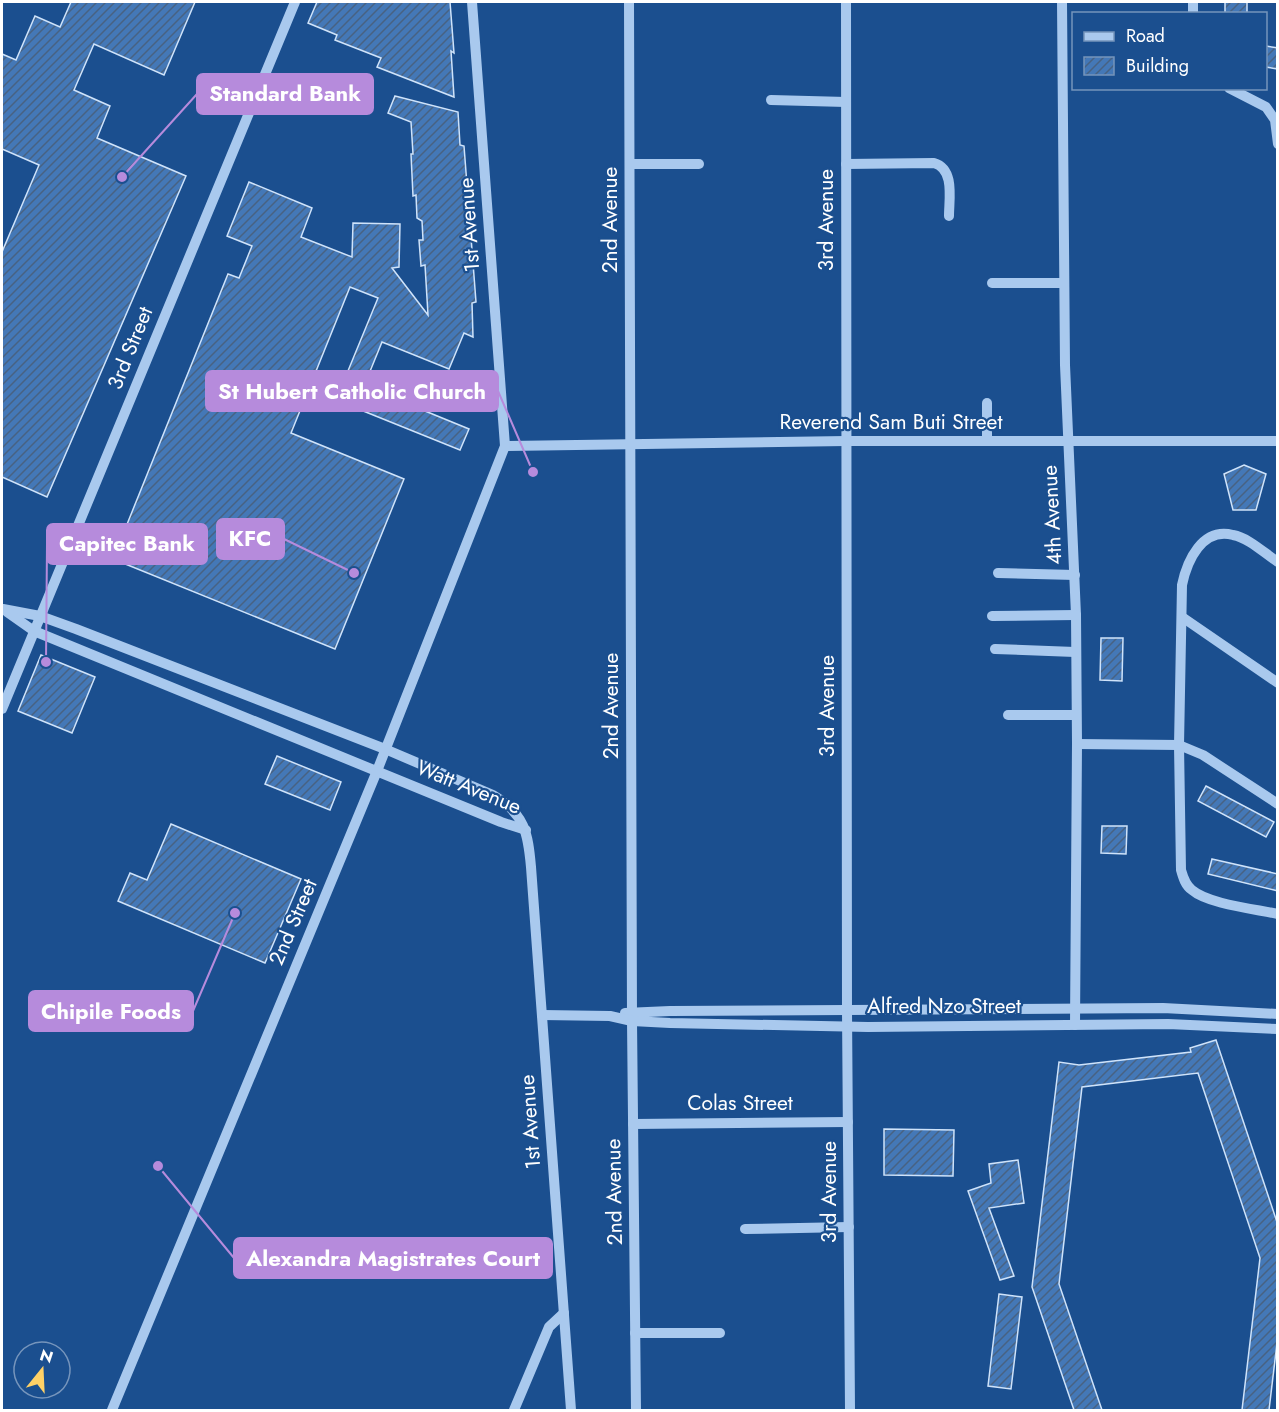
<svg xmlns="http://www.w3.org/2000/svg" width="1279" height="1412" font-family="Jost,sans-serif">
  <style>
    .building { fill: url(#building-hatch); stroke: #cfe3fa; stroke-width: 1.5 }
    .lines { fill: none; stroke-linecap: round; stroke-linejoin: round }
    .minor { stroke: #a9c9ee; stroke-width: 10 }
    .labels { text-anchor: middle; stroke-width: 4.5; stroke-linejoin: round; paint-order: stroke }
    .street-label { font-size: 21px; fill: #fff; stroke: #1b4f8f }
    .leader { fill: none; stroke: #b68bdc; stroke-width: 2 }
    .callout-dot { fill: #b68bdc; stroke: #1b4f8f; stroke-width: 2 }
    .callout { fill: #b68bdc; stroke: #b68bdc; stroke-width: 2 }
    .callout-label { font-size: 22px; text-anchor: middle; font-weight: bold; fill: #fff }
  </style>
  <defs>
    <pattern id="building-hatch" width="6" height="6" patternUnits="userSpaceOnUse" patternTransform="scale(1.5)"><rect width="6" height="6" fill="#4478b7"/><path d="M-1 1l2-2M0 6l6-6M5 7l2-2" fill="none" stroke="#486282"/></pattern>
  </defs>
  <rect width="100%" height="100%" fill="#1b4f8f"/>
  <!-- building -->
  <g class="building">
    <polygon points="71,2 195,2 164,75 94,44 74,90 110,106 97,138 186,176 47,497 2,477 2,252 39,165 2,149 2,54 16,60 35,16 60,27"/>
    <polygon points="317,2 450,2 454,53 451,51 454,97 377,67 381,58 335,40 337,35 308,23"/>
    <rect x="1225" y="2" width="22" height="12"/>
    <polygon points="1266,46 1278,48 1278,69 1266,67"/>
    <polygon points="395,96 458,112 460,145 464,146 476,302 472,303 473,337 464,333 449,369 382,342 364,386 469,429 460,450 336,400 378,298 350,287 291,433 404,479 335,649 113,559 228,274 239,278 252,246 227,236 249,182 312,208 301,237 352,257 353,223 400,224 399,267 392,268 428,315 425,265 421,266 419,240 423,240 422,221 417,218 416,195 413,196 411,154 413,154 411,122 388,113"/>
    <polygon points="1244,465 1266,474 1256,510 1233,510 1224,474"/>
    <polygon points="1101,638 1123,638 1122,681 1100,680"/>
    <polygon points="41,655 95,677 72,733 18,711"/>
    <polygon points="277,756 341,782 330,810 265,784"/>
    <polygon points="1206,786 1274,822 1266,837 1198,801"/>
    <polygon points="171,824 301,879 265,963 118,901 130,873 147,880"/>
    <polygon points="1102,826 1127,826 1126,854 1101,853"/>
    <polygon points="1212,859 1278,874 1278,891 1208,874"/>
    <polygon points="1216,1040 1278,1225 1278,1335 1269,1410 1242,1410 1260,1258 1198,1073 1082,1087 1059,1284 1102,1410 1074,1410 1032,1287 1059,1062 1079,1065 1191,1052 1190,1048"/>
    <polygon points="884,1129 954,1130 953,1176 884,1175"/>
    <polygon points="1018,1160 1024,1203 989,1208 1014,1276 1000,1280 968,1191 991,1183 989,1164"/>
    <polygon points="999,1294 1022,1297 1011,1389 988,1386"/>
  </g>
  <g class="lines">
    <!-- minor -->
    <g class="minor">
      <polyline points="629,2 632,1021 636,1410"/>
      <polyline points="846,2 847,1010 850,1410"/>
      <polyline points="1062,2 1065,365 1076,615 1077,744 1075,1025"/>
      <polyline points="1193,2 1193,14"/>
      <polyline points="1229,88 1266,107 1275,120 1278,144"/>
      <polyline points="771,100 846,102"/>
      <polyline points="630,164 699,164"/>
      <path d="M846 164 934 163C955 169 949 199 949 216"/>
      <polyline points="992,283 1064,283"/>
      <polyline points="987,441 987,403"/>
      <polyline points="505,446 846,441 1278,441"/>
      <path d="M1278 562C1264 553 1249 538 1233 535 1202 527 1187 561 1182 585L1179 745 1181 870C1183 877 1185 885 1192 890 1208 904 1255 909 1278 914"/>
      <polyline points="998,573 1075,575"/>
      <path d="M3 609 40 616 76 629 385 749 493 795C525 814 528 833 531 867L571 1410"/>
      <polyline points="7,612 34,631 501,822 526,830"/>
      <polyline points="992,616 1076,615"/>
      <polyline points="1182,617 1278,683"/>
      <polyline points="995,649 1075,652"/>
      <polyline points="2,709 295,2"/>
      <polyline points="1008,715 1076,715"/>
      <polyline points="1077,744 1179,745 1203,755 1278,804"/>
      <polyline points="625,1013 670,1011 1163,1008 1278,1014"/>
      <polyline points="542,1015 610,1016 632,1021 670,1023 868,1027 1168,1024 1278,1029"/>
      <polyline points="633,1124 848,1122"/>
      <polyline points="745,1229 849,1227"/>
      <polyline points="635,1333 720,1333"/>
      <polyline points="112,1410 377,771 505,446 472,2"/>
      <polyline points="514,1410 549,1327 564,1313"/>
    </g>
  </g>
  <g class="labels">
    <!-- street labels -->
    <g class="street-label">
      <text transform="translate(610 220) rotate(-90)" y="7">2nd Avenue</text>
      <text transform="translate(826 220) rotate(-90)" y="7">3rd Avenue</text>
      <text transform="translate(469 225) rotate(-94)" y="7">1st Avenue</text>
      <text transform="translate(130 348) rotate(-68)" y="7">3rd Street</text>
      <text x="891" y="429">Reverend Sam Buti Street</text>
      <text transform="translate(1052 515) rotate(-93)" y="7">4th Avenue</text>
      <text transform="translate(611 706) rotate(-90)" y="7">2nd Avenue</text>
      <text transform="translate(827 706) rotate(-90)" y="7">3rd Avenue</text>
      <text transform="translate(469 787) rotate(22)" y="7">Watt Avenue</text>
      <text transform="translate(293 922) rotate(-67)" y="7">2nd Street</text>
      <text x="944" y="1013">Alfred Nzo Street</text>
      <text x="740" y="1110">Colas Street</text>
      <text transform="translate(530 1122) rotate(-94)" y="7">1st Avenue</text>
      <text transform="translate(614 1192) rotate(-91)" y="7">2nd Avenue</text>
      <text transform="translate(829 1192) rotate(-90)" y="7">3rd Avenue</text>
    </g>
  </g>
  <!-- callouts -->
  <path class="leader" d="M122 177L197 94M533 472L498 391M354 573L284 539M46 662L47 544M235 913L193 1011M158 1166L234 1258"/>
  <g class="callout-dot">
    <circle cx="122" cy="177" r="6"/>
    <circle cx="533" cy="472" r="6"/>
    <circle cx="354" cy="573" r="6"/>
    <circle cx="46" cy="662" r="6"/>
    <circle cx="235" cy="913" r="6"/>
    <circle cx="158" cy="1166" r="6"/>
  </g>
  <g class="callout">
    <rect x="197" y="74" width="176" height="40" rx="6"/>
    <rect x="206" y="371" width="292" height="40" rx="6"/>
    <rect x="217" y="519" width="67" height="40" rx="6"/>
    <rect x="47" y="524" width="160" height="40" rx="6"/>
    <rect x="29" y="991" width="164" height="40" rx="6"/>
    <rect x="234" y="1238" width="318" height="40" rx="6"/>
  </g>
  <g class="callout-label">
    <text x="285" y="101">Standard Bank</text>
    <text x="352" y="399">St Hubert Catholic Church</text>
    <text x="250" y="546">KFC</text>
    <text x="127" y="551">Capitec Bank</text>
    <text x="111" y="1019">Chipile Foods</text>
    <text x="393" y="1266">Alexandra Magistrates Court</text>
  </g>
  <!-- border -->
  <rect width="1279" height="1412" fill="none" stroke="#ffffff" stroke-width="6"/>
  <!-- legend -->
  <rect x="1072" y="12" width="195" height="78" fill="#1b4f8f" stroke="#7695bc" stroke-width="1.5"/>
  <rect x="1084" y="32" width="30" height="9" fill="#a9c9ee" stroke="#7695bc" stroke-width="1.5"/>
  <text x="1126" y="42" font-size="18" fill="#ffffff">Road</text>
  <rect x="1084" y="57" width="30" height="18" fill="url(#building-hatch)" stroke="#7695bc" stroke-width="1.5"/>
  <text x="1126" y="72" font-size="18" fill="#ffffff">Building</text>
  <!-- north arrow -->
  <g transform="translate(42 1370) rotate(18)"><circle r="28" fill="#1b4f8f" stroke="#7695bc" stroke-width="1.5"/>
  <path d="M0-4.5L10 22L0 15L-10 22Z" fill="#ffd166"/>
  <text y="-9" font-size="16" font-weight="bold" text-anchor="middle" fill="#ffffff">N</text>
  </g>
</svg>
